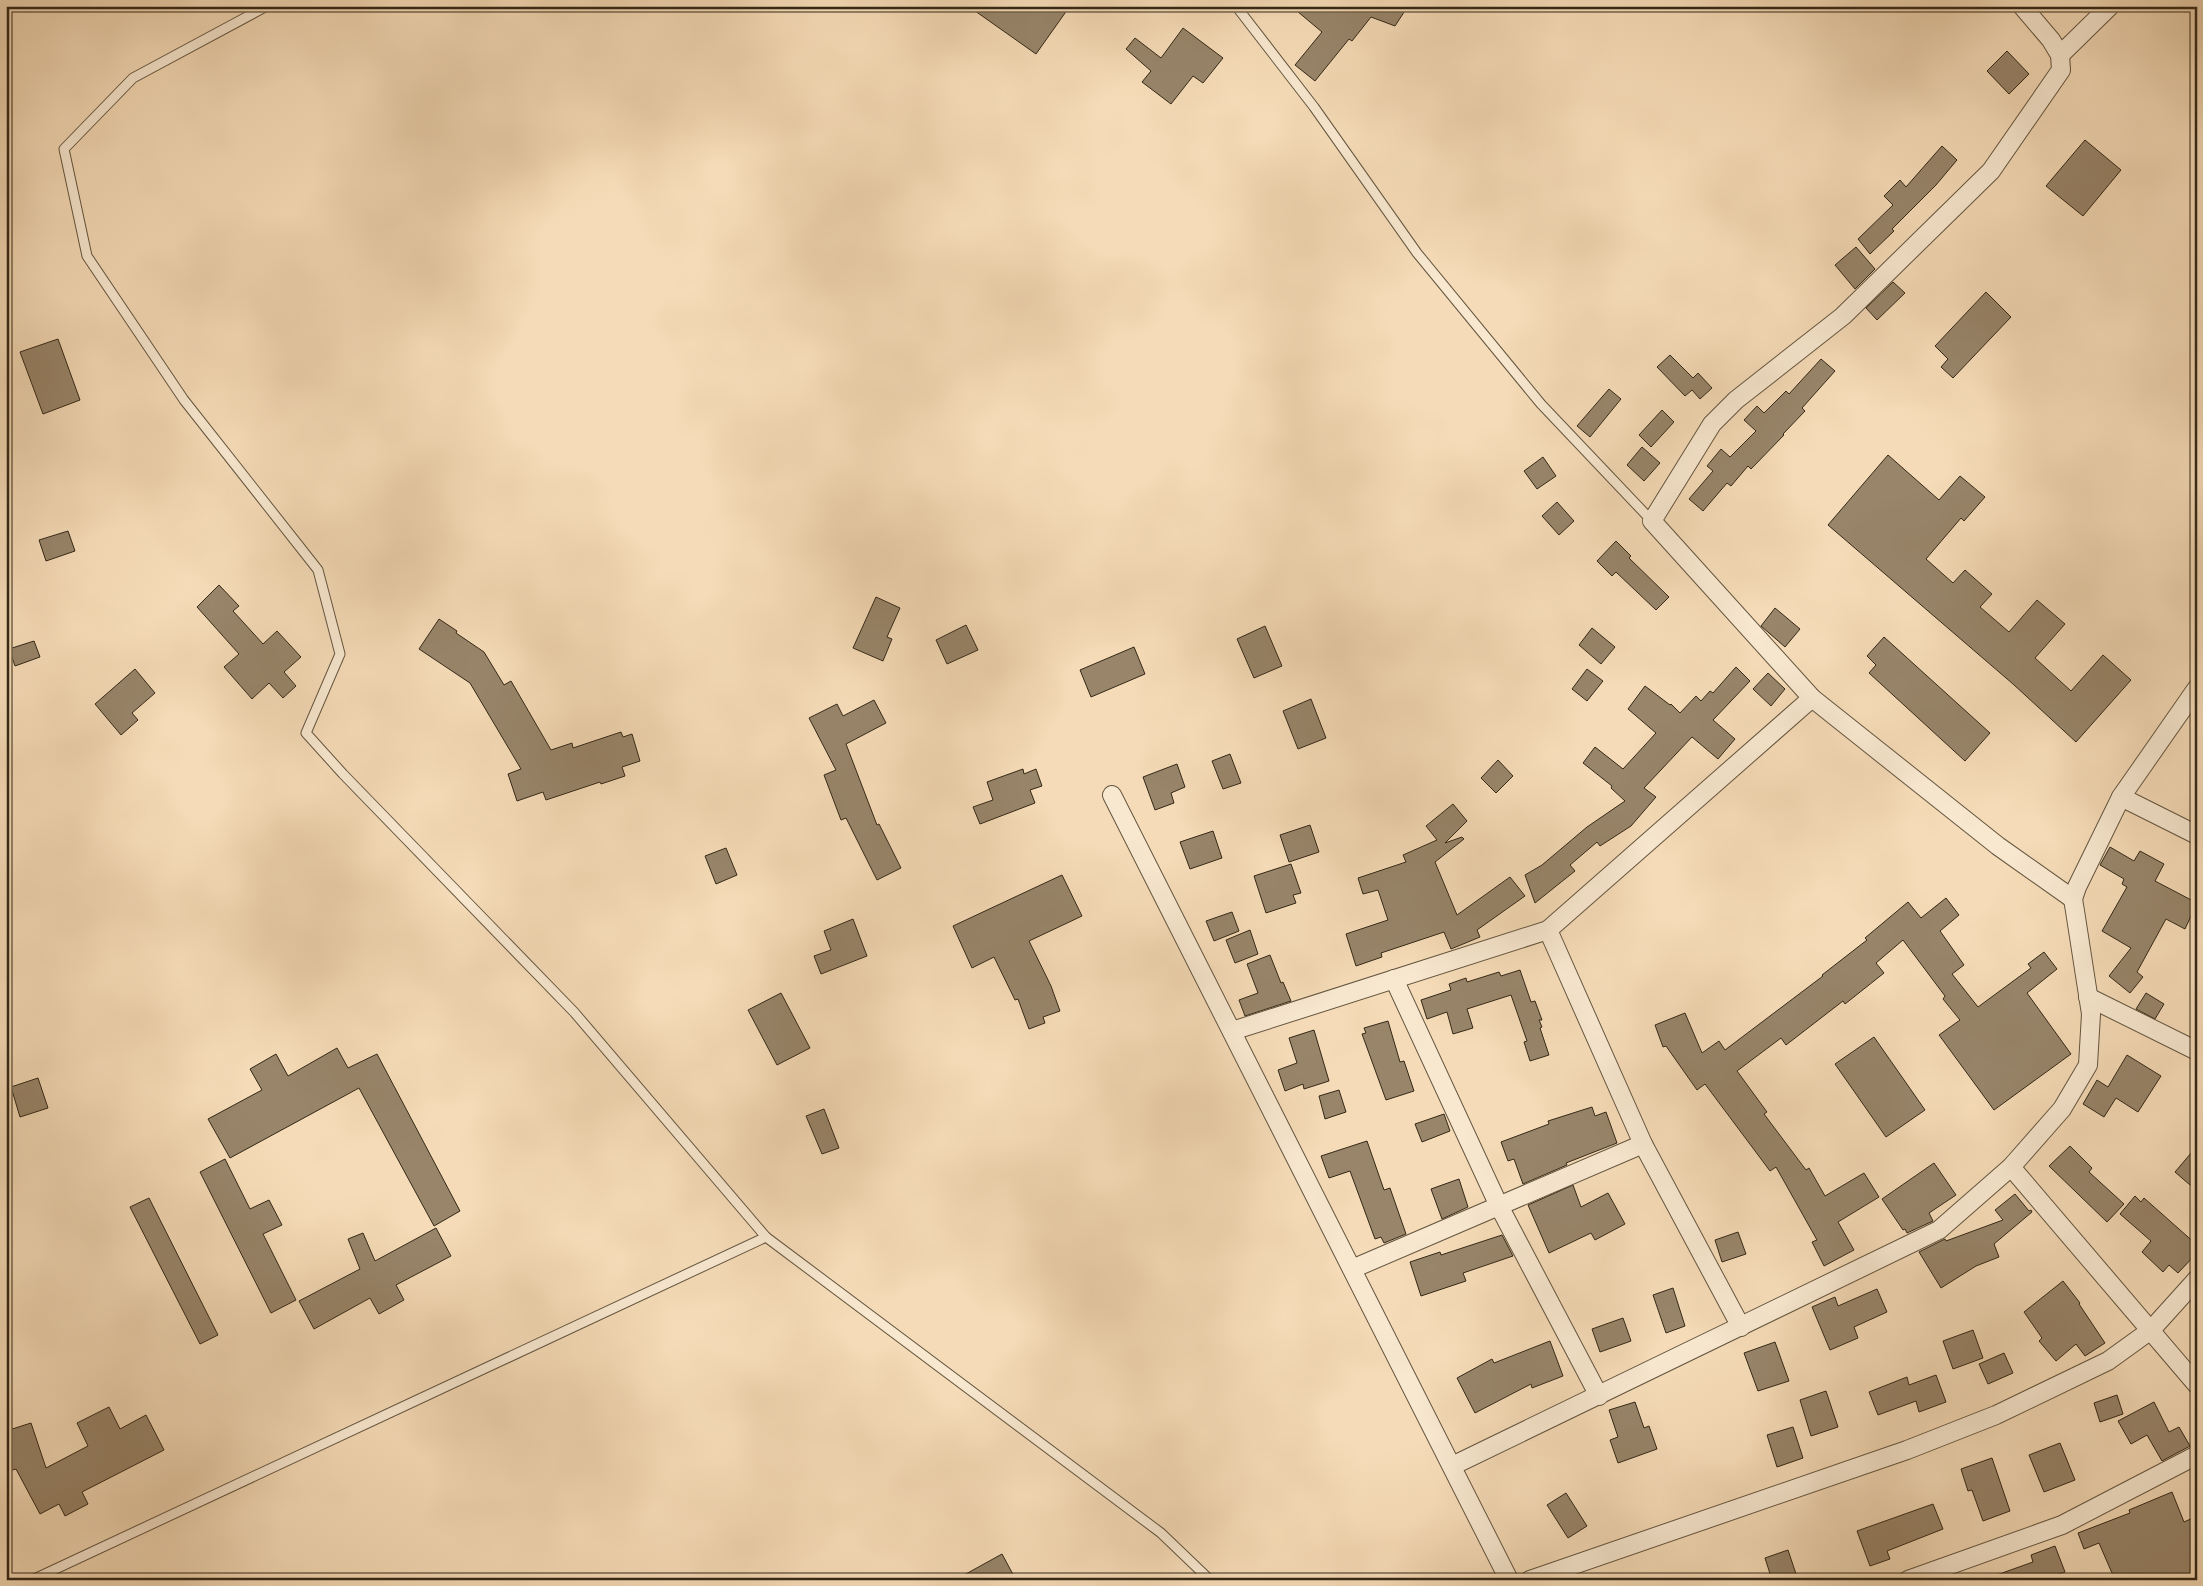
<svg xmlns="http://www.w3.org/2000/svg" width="2203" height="1586" font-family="Alegreya,serif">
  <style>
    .building { fill: #98856a; stroke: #342817 }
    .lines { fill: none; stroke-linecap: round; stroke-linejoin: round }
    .lane-casing { stroke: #64553f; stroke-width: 11 }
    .street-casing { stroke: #64553f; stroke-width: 20 }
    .lane { stroke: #f8e8d0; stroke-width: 9 }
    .street { stroke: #f8e8d0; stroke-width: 18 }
  </style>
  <rect width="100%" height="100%" fill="#f5dbb7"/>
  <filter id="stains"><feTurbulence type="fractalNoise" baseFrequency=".004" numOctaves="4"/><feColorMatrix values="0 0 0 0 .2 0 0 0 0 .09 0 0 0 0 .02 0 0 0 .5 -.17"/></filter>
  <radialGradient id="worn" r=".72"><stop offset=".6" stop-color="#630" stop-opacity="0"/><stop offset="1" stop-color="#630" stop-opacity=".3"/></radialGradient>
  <!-- building -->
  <g class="building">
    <polygon points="968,6 1070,6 1036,54"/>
    <polygon points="1291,6 1408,6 1395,26 1371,17 1352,41 1349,39 1315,81 1295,65 1322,32"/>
    <polygon points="1183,28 1223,58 1203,83 1193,76 1171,104 1142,82 1151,71 1126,49 1135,38 1161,58"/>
    <polygon points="2007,51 2029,74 2009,94 1987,71"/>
    <polygon points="2085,140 2121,170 2083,216 2046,186"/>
    <polygon points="1942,146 1957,160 1936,185 1892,229 1894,231 1870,254 1858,239 1893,205 1884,196 1900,180 1906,187"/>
    <polygon points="1856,247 1875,269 1855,289 1835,265"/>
    <polygon points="1893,282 1905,293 1877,320 1866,308"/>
    <polygon points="1986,292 2011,317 1953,378 1941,367 1948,359 1935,346"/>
    <polygon points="58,339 80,400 43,414 20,352"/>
    <polygon points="1670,355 1693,378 1698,373 1712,388 1700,399 1692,390 1685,396 1657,367"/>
    <polygon points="1821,359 1835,371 1802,408 1805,411 1783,434 1784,435 1751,469 1748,466 1731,486 1727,483 1703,511 1689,499 1713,471 1707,466 1721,449 1730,457 1756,431 1744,420 1757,406 1764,413 1786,391 1789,394"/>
    <polygon points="1609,389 1621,399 1590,437 1577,426"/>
    <polygon points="1662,410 1674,422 1651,447 1639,435"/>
    <polygon points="1642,447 1660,463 1644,481 1627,465"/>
    <polygon points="1888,455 1939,500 1960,476 1985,497 1964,521 1961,518 1926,559 1953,583 1965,570 1992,594 1980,607 2009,632 2037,600 2065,624 2035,658 2071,691 2103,655 2131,680 2076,742 2013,684 1828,525"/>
    <polygon points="1543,457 1556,476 1537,489 1524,471"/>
    <polygon points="1557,502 1574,521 1559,535 1542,516"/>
    <polygon points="68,531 75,551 46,561 39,540"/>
    <polygon points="1616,541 1631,556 1629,558 1669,597 1656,610 1616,572 1612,576 1597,561"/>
    <polygon points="219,585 239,606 233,611 263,644 277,631 301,657 284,672 296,686 283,698 269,683 252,699 224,667 239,654 197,607"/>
    <polygon points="876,597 900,608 887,637 892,639 883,661 853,648"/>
    <polygon points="1775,608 1800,629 1785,647 1761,626"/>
    <polygon points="439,619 457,631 456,633 484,652 504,685 511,681 551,750 572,743 573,748 621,732 623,737 632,734 640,761 622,767 625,776 601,784 600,782 546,800 543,792 517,801 508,774 521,769 470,683 419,649"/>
    <polygon points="966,625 978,650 947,664 936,640"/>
    <polygon points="1265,626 1282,666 1254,678 1237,639"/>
    <polygon points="1592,628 1615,647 1601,664 1579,645"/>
    <polygon points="1884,637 1990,733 1965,761 1869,673 1876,665 1867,656"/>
    <polygon points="34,641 40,657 15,666 9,649"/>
    <polygon points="1134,647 1145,674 1091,697 1080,670"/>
    <polygon points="1736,667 1750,681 1713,720 1735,739 1718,759 1692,737 1644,788 1656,797 1631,826 1600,846 1597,842 1570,865 1575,871 1535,903 1525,875 1542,865 1587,827 1625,801 1611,788 1612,786 1583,763 1595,747 1623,769 1656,733 1628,709 1645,686 1670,705 1671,704 1680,713 1696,696 1701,701 1710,691 1713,693"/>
    <polygon points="135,669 155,693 132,713 138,720 121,735 95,704"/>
    <polygon points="1587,669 1603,681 1587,701 1572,689"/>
    <polygon points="1768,673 1785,689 1771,706 1753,689"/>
    <polygon points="1311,699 1326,738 1298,749 1283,711"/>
    <polygon points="874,700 886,723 846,744 877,825 879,824 901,868 877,880 846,818 841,820 824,775 836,770 809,718 837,704 843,716"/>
    <polygon points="1230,754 1241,783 1223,789 1212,761"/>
    <polygon points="1498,760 1513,776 1496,793 1481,778"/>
    <polygon points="1177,764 1185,787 1171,793 1174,803 1155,810 1143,777"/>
    <polygon points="1023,769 1024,774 1036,769 1042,786 1030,790 1035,803 980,824 973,807 993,800 987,782"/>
    <polygon points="1453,804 1467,821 1445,843 1462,837 1464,839 1435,862 1457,915 1510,877 1525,896 1477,930 1480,937 1451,949 1444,932 1381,953 1382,957 1356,966 1346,934 1388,920 1378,890 1363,894 1358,878 1406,862 1403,855 1437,840 1426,826"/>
    <polygon points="1310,825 1319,852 1289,862 1280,835"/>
    <polygon points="1213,831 1222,858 1190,869 1180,842"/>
    <polygon points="2110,847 2134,861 2140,851 2164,864 2155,881 2197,903 2185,929 2166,919 2137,972 2143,977 2130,993 2109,976 2131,948 2102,931 2127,887 2122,884 2124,879 2100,865"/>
    <polygon points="726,848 737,875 716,884 705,856"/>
    <polygon points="1291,864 1301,893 1293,895 1296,903 1266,913 1254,876"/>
    <polygon points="1062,875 1082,916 1029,941 1051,986 1060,1011 1043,1017 1045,1023 1029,1029 1018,999 1015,1000 994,957 972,968 953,926"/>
    <polygon points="1946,898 1959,915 1940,931 1964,965 1952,974 1978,1007 2031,968 2028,964 2044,952 2057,969 2027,993 2071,1054 1994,1110 1939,1035 1960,1020 1943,999 1945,996 1903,940 1876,963 1884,973 1845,1004 1843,1001 1786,1045 1781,1038 1737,1071 1767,1112 1764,1114 1806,1170 1809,1168 1825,1196 1864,1173 1879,1197 1838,1222 1854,1250 1824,1266 1812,1242 1817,1240 1776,1167 1770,1171 1705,1084 1697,1090 1666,1046 1663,1047 1655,1025 1685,1013 1702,1053 1719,1041 1725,1050 1823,976 1822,975 1867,940 1865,938 1908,902 1921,918"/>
    <polygon points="1232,912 1239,931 1214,941 1206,921"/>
    <polygon points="853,919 867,956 821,974 814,956 831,950 824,931"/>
    <polygon points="1250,930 1258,954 1235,963 1226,940"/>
    <polygon points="1270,955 1281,983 1283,982 1291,1001 1245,1016 1239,1000 1258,993 1247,964"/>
    <polygon points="1520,970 1531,1002 1535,1001 1542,1020 1539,1020 1542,1027 1540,1028 1549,1055 1530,1061 1524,1042 1527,1041 1511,995 1467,1009 1473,1028 1453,1034 1447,1012 1427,1019 1421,1000 1451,990 1449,984 1466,978 1467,982 1499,972 1501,976"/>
    <polygon points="781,993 810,1048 777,1065 748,1010"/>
    <polygon points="2146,993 2164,1004 2155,1019 2136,1009"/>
    <polygon points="1388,1021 1400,1062 1404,1061 1414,1091 1386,1100 1362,1034 1366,1033 1364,1028"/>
    <polygon points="1314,1030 1329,1081 1304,1089 1303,1084 1285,1091 1278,1070 1297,1063 1289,1038"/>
    <polygon points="1874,1037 1925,1110 1886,1137 1835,1064"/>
    <polygon points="337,1048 348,1068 377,1054 460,1211 434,1226 359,1088 230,1158 208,1119 262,1090 250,1069 276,1054 288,1076"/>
    <polygon points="2127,1055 2161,1076 2138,1112 2116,1098 2104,1117 2083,1104 2097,1080 2108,1087"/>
    <polygon points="38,1078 48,1108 20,1117 11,1087"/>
    <polygon points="1339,1090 1346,1112 1325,1119 1319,1096"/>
    <polygon points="1592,1107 1595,1116 1606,1112 1617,1143 1566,1163 1567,1165 1523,1184 1514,1159 1508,1161 1501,1142 1549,1124 1548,1121"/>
    <polygon points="824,1109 839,1148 822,1154 806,1116"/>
    <polygon points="1444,1114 1450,1131 1422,1142 1415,1124"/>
    <polygon points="1367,1141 1384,1190 1390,1188 1406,1234 1384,1243 1381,1237 1375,1239 1350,1171 1329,1178 1321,1156"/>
    <polygon points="2070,1146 2092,1168 2089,1172 2124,1204 2107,1222 2049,1166"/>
    <polygon points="2197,1146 2197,1191 2175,1172"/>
    <polygon points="225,1159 250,1209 269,1200 282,1225 263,1234 296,1300 271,1313 200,1172"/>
    <polygon points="1934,1163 1956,1195 1929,1213 1933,1221 1907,1233 1905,1229 1903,1230 1882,1199"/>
    <polygon points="1459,1179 1468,1207 1442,1219 1431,1189"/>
    <polygon points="1573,1185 1581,1207 1608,1193 1625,1224 1595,1240 1591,1233 1549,1253 1528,1205"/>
    <polygon points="2015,1194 2029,1211 2031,1210 2032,1212 1994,1244 1999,1257 1976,1266 1941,1288 1919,1252 1945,1239 1946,1241 2003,1220 1995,1210"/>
    <polygon points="2135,1196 2141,1202 2144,1198 2197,1245 2197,1253 2178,1273 2169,1265 2163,1272 2142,1252 2151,1241 2120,1214"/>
    <polygon points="149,1198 218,1335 200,1344 130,1207"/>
    <polygon points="436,1228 451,1256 396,1285 404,1300 379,1314 370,1298 314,1329 299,1301 360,1269 348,1239 363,1233 375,1261"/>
    <polygon points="1738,1232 1746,1254 1722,1262 1715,1240"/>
    <polygon points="1502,1235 1513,1256 1463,1273 1466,1281 1421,1296 1410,1262 1440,1252 1441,1255"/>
    <polygon points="2063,1281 2080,1303 2079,1304 2105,1343 2085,1356 2076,1344 2056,1361 2039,1341 2042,1338 2024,1312"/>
    <polygon points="1673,1288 1685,1326 1666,1333 1653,1295"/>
    <polygon points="1877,1289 1887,1312 1854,1327 1858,1338 1830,1350 1812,1307 1835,1297 1838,1306"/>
    <polygon points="1623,1318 1631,1341 1600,1352 1592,1329"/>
    <polygon points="1973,1330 1983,1358 1953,1369 1943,1341"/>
    <polygon points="1550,1341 1563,1376 1532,1388 1531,1384 1475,1413 1457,1378 1492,1359 1494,1363"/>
    <polygon points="1775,1342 1789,1381 1758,1391 1744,1353"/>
    <polygon points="2004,1353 2013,1373 1988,1384 1979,1364"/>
    <polygon points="1936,1375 1946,1402 1919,1412 1916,1401 1878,1415 1869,1392 1907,1377 1909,1385"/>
    <polygon points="1826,1391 1838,1427 1811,1436 1800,1400"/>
    <polygon points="2117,1395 2123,1414 2100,1422 2094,1403"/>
    <polygon points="1635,1402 1644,1428 1649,1426 1657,1449 1618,1463 1610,1440 1618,1437 1609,1410"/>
    <polygon points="2154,1402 2169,1432 2179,1427 2190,1446 2162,1461 2147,1435 2131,1444 2118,1421"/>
    <polygon points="109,1407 120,1429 146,1415 164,1450 82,1492 88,1504 65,1516 59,1504 40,1514 16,1469 6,1472 6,1431 31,1423 46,1468 88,1446 77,1423"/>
    <polygon points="1793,1427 1803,1458 1777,1467 1767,1435"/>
    <polygon points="2060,1443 2075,1480 2044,1492 2029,1455"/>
    <polygon points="1992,1458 2010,1511 1983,1521 1972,1490 1968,1491 1961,1469"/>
    <polygon points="2172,1492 2184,1522 2197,1516 2197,1580 2115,1580 2099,1543 2084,1549 2078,1533 2130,1513 2129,1510"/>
    <polygon points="1566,1493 1587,1526 1568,1538 1547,1505"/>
    <polygon points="1933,1504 1943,1529 1887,1551 1890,1559 1870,1566 1857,1531"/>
    <polygon points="2055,1546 2065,1572 2042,1580 1992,1580 1991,1577 2033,1562 2031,1555"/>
    <polygon points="1788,1550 1798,1580 1772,1580 1765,1558"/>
    <polygon points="1002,1554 1016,1580 955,1580"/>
  </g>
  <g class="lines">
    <!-- lane casing -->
    <g class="lane-casing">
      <g id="lane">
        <polyline points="267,6 133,78 64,149 87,256 184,400 318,570 340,654 306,733 343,774 574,1012 766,1237 1161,1533 1210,1580"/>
        <polyline points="1236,6 1314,107 1417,253 1541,404 1652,521"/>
        <polyline points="32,1580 766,1237"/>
      </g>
    </g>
    <!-- street casing -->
    <g class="street-casing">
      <g id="street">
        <polyline points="2022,6 2051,40 2060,55 2061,70 1991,171 1843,316 1736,400 1712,424 1652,521 1812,698 1998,846 2073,899"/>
        <polyline points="2060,55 2110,6"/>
        <polyline points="1112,795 1509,1580"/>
        <polyline points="2121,797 2197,835"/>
        <polyline points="1548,930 1643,1144 1741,1327"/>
        <polyline points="1394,979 1499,1206 1599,1396"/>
        <polyline points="2088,997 2197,1051"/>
        <polyline points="1232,1031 1548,930 1812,698"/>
        <polyline points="2011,1167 2197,1385"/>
        <polyline points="1352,1269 1643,1144"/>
        <polyline points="1452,1466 1939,1230 2011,1167 2062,1109 2088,1065 2091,1014 2075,911 2073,899 2077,887 2121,797 2197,688"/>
        <polyline points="1530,1580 1907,1450 1996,1415 2108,1361 2151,1330 2197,1279"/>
        <polyline points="1908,1580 2062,1525 2197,1455"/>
      </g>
    </g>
    <!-- lane -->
    <use href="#lane" class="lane"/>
    <!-- street -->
    <use href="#street" class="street"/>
  </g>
  <!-- margin -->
  <rect width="2203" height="1586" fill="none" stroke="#f5dbb7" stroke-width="25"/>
  <rect x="8" y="8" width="2188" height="1571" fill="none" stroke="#342817" stroke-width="2.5"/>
  <rect x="12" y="12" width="2178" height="1561" fill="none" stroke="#342817"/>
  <rect width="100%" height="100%" filter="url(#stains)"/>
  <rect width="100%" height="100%" fill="url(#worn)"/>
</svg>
